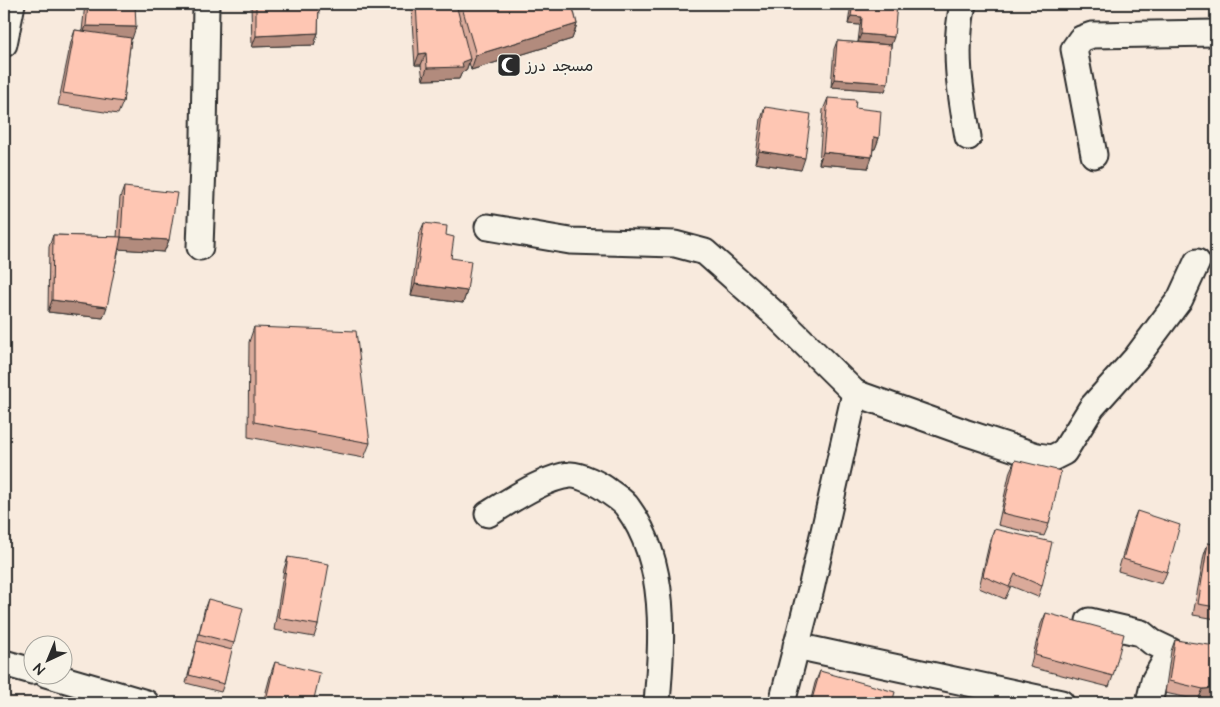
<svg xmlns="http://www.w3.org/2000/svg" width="1220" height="707" font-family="'Architects Daughter','Playpen Sans Arabic',sans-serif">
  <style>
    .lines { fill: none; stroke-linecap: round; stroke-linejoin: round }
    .minor-casing { stroke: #2b2b2b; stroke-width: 29 }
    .minor { stroke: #f7f3e8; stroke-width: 25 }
    .wall { fill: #daaa9a; stroke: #2b2b2b }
    .shaded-wall { fill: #b28b7d; stroke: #2b2b2b }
    .building { fill: #fec6b3; stroke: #2b2b2b }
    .labels { text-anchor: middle; stroke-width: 4; stroke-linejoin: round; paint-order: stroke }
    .poi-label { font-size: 16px; fill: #2b2b2b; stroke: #f7f3e8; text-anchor: start }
  </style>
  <rect width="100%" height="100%" fill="#f8eadd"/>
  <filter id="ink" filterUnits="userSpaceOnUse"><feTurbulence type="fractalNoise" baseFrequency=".02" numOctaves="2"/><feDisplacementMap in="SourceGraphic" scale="10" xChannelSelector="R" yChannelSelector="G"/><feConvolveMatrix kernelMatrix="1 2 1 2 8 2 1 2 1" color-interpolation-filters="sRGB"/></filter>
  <g filter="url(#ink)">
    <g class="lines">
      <!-- minor casing -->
      <g class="minor-casing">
        <g id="minor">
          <path d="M963 4C953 51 960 90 968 137"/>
          <polyline points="4,44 12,4"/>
          <polyline points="1094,155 1074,49 1081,39 1092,35 1216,33"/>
          <polyline points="488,227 570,241 675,244 705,252 777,316 855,393 964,432 1037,456 1052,458 1064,452 1092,407 1136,358 1180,299 1197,262"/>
          <polyline points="200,247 204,137 206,4"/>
          <path d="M488 514C510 501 545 477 570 475 579 474 601 485 608 491 615 496 624 501 628 508 668 563 662 640 657 703"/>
          <polyline points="1089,621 1141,633 1152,642 1171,651 1154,681 1149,703"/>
          <polyline points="796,646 1061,703"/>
          <polyline points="4,663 32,671"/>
          <polyline points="46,674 146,703"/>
          <polyline points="782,703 811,589 855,393"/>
        </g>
      </g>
      <!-- minor -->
      <use href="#minor" class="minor"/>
    </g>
    <!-- wall -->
    <g class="wall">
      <polygon points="85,4 135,4 132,39 131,39 123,102 118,114 58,105 71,42 75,30 82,31"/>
      <polygon points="251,4 319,4 318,33 314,45 252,47"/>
      <polygon points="413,4 572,4 577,24 572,39 471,70 469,62 466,71 462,72 459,79 423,80 421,65 415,65 411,7"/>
      <polygon points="851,4 897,4 885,91 831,87 834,49 837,41 886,45 858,42 860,25 848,24"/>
      <polygon points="828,98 855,108 879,138 875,149 873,149 872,157 868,168 819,164 823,110"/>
      <polygon points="765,107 801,170 755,163 761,119"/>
      <polygon points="124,187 169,240 164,252 119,249 103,318 48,312 49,247 53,235 117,237 120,198"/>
      <polygon points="424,223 446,235 451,258 467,291 463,303 411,296 419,235"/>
      <polygon points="254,327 370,443 364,458 248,437 249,342"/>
      <polygon points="1015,460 1049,524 1044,536 998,525 1010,471"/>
      <polygon points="1137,511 1167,572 1162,584 1118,571 1132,523"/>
      <polygon points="994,529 1042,586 1038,597 1011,586 1005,599 979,588 990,540"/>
      <polygon points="1208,543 1216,545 1216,619 1193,615 1204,555"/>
      <polygon points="288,557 318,625 314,637 274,630 284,569"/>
      <polygon points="208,599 234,643 231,650 224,684 221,692 186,683 197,642 205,607"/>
      <polygon points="1046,613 1113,676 1109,687 1030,667 1041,624"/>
      <polygon points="1175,640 1216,699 1198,700 1165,693 1171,651"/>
      <polygon points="275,662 313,703 263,703 271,673"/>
      <polygon points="820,671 892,703 810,703 815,683"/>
    </g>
    <!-- shaded-wall -->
    <g class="shaded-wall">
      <polygon points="851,16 862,17 860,25 848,24"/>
      <polygon points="577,24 572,39 471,70 476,55"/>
      <polygon points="86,26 136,27 132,39 82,37"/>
      <polygon points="318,33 314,45 252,47 256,36"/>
      <polygon points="861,34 894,37 891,45 858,42"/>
      <polygon points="426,53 421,65 415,65 419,54"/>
      <polygon points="470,59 466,71 462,72 459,79 423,80 427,68"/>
      <polygon points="834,79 888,83 885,91 831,87"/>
      <polygon points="874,137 879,138 875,149 870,149"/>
      <polygon points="759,151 805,158 801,170 755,163"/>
      <polygon points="823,152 872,157 868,168 819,164"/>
      <polygon points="121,237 169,240 164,252 117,249"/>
      <polygon points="415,284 467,291 463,303 411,296"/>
      <polygon points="52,300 107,307 103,318 48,312"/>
      <polygon points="1216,688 1216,699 1198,700 1203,689"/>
    </g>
    <!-- building -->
    <g class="building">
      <polygon points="88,4 135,4 136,27 86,26"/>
      <polygon points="256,4 319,4 318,33 256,36"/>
      <polygon points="416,4 456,4 470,59 462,62 463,67 427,68 426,53 419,54"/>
      <polygon points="461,4 572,4 577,24 476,55"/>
      <polygon points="853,4 897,4 894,37 861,34 862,17 851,16"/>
      <polygon points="75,30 131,38 123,102 63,93"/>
      <polygon points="837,41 891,45 888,83 834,79"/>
      <polygon points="828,98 856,100 855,108 881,111 879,138 874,137 872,157 823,152"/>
      <polygon points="765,107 811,114 805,158 759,151"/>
      <polygon points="124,187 177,193 169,240 121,237"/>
      <polygon points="424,223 447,226 446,235 454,237 451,258 471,261 467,291 415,284"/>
      <polygon points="53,235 121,237 107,307 52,300"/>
      <polygon points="254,327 356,331 370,443 254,422"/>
      <polygon points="1015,460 1061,471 1049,524 1002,513"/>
      <polygon points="1137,511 1180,525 1167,572 1123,559"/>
      <polygon points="994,529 1052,542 1042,586 1015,574 1009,587 983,576"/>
      <polygon points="1208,543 1216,545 1216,607 1198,604"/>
      <polygon points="288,557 329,564 318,625 278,618"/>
      <polygon points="208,599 243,608 234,643 199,634"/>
      <polygon points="1046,613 1124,634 1113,676 1035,655"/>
      <polygon points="1175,640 1216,646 1216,688 1203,689 1169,681"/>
      <polygon points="197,641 232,650 224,684 189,675"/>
      <polygon points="275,662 320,673 313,703 277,703 277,702 266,700"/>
      <polygon points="820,671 895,692 892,703 811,703"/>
    </g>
  </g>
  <!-- icons -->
  <defs>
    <g id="mosque-square" transform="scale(1.25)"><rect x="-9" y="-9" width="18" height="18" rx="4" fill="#2b2b2b" stroke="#f7f3e8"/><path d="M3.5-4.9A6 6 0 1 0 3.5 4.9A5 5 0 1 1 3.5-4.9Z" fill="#fff"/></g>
  </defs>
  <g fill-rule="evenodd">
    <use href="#mosque-square" x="509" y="65"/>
  </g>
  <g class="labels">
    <!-- poi labels -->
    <g class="poi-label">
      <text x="526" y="71">مسجد درز</text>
    </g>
  </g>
  <!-- margin -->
  <rect width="1220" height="707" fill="none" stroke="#f7f3e8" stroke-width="20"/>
  <rect x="10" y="10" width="1200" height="687" fill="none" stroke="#2b2b2b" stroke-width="2" filter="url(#ink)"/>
  <!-- north arrow -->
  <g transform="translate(48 660) rotate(224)"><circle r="24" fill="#f7f3e8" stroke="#a5a39c"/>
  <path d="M0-4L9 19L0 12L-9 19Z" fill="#2b2b2b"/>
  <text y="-8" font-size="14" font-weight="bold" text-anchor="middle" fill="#2b2b2b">N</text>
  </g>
</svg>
